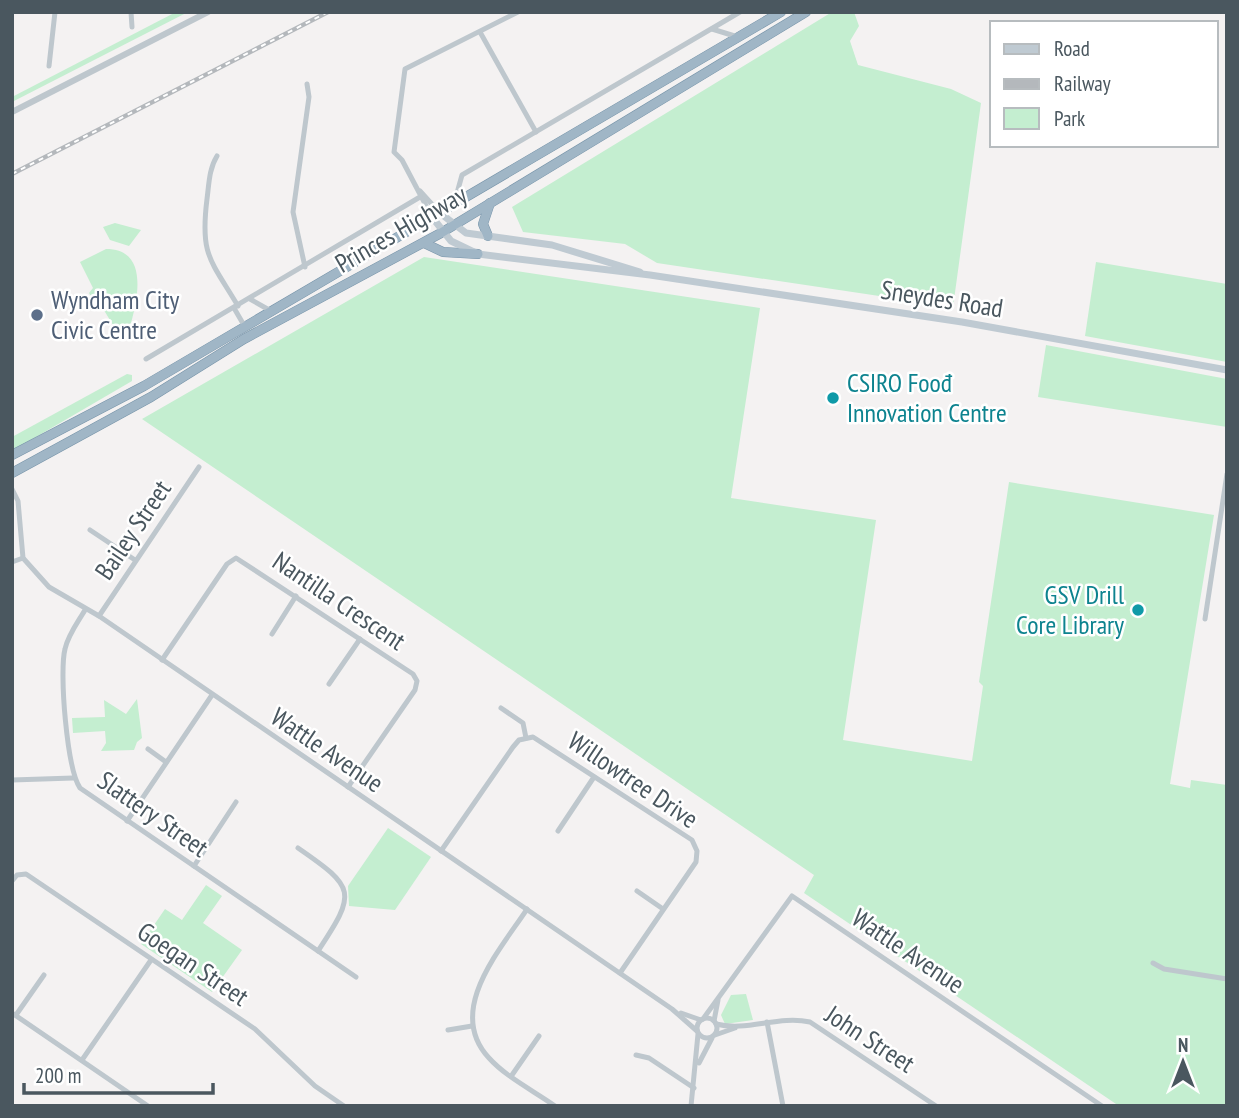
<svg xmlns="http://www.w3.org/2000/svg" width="1239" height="1118" font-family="'PT Sans Narrow',sans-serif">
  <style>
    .green { fill: #c4eed0 }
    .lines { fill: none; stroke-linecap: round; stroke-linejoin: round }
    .trunk-casing { stroke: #7794a9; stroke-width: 10 }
    .minor { stroke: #bec7cd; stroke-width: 5 }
    .tertiary { stroke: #bec7cd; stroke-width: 6 }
    .secondary { stroke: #bfcad2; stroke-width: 7 }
    .trunk { stroke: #a0b6c6; stroke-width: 9 }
    .rail-casing { stroke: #b4b8bc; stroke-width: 4.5 }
    .rail { stroke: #fff; stroke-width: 2; stroke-dasharray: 5; stroke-linecap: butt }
    .service-dot { fill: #5c6f8a; stroke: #fff; stroke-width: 2.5 }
    .culture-dot { fill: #0f9aa8; stroke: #fff; stroke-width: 2.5 }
    .labels { text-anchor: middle; stroke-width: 5; stroke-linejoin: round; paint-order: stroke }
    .street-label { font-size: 26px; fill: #4a575f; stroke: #fff }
    .service-label { font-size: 26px; fill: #4e5e75; stroke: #fff; text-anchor: start }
    .culture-label { font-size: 26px; fill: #0d838f; stroke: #fff; text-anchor: start }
  </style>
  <rect width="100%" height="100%" fill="#f4f2f2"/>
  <!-- green -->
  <g class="green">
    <polygon points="176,12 188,12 12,102 12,97"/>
    <polygon points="832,12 854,12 859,26 850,41 858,65 951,89 981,103 953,307 657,263 625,244 523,232 512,207"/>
    <polygon points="115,223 141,230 129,246 110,240 103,227"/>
    <path d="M106 249C147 249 139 294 131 323L116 330 102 307 98 309 89 293 93 288 80 262Z"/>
    <polygon points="424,257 760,308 731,498 876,520 843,740 972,761 983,686 979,682 1009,482 1214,515 1170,784 1190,788 1191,780 1227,785 1227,1106 1119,1106 804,893 814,875 142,419"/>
    <polygon points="1096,262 1227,284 1227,362 1085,336"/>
    <polygon points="1046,345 1227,379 1227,427 1038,397"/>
    <polygon points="127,374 132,375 132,381 12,451 12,437"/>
    <polygon points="137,699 142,738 137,742 134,750 101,751 106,743 105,731 73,733 72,718 105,717 104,700 126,714"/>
    <polygon points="388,828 431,857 395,910 349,906 348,886"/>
    <polygon points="206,885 222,896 203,923 242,950 212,992 141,944 165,909 182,920"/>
    <polygon points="746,994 753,1020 725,1024 721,1015 731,995"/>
  </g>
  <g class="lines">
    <!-- trunk casing -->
    <g class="trunk-casing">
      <g id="trunk">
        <polyline points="488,236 483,224 490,203"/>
        <polyline points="424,243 443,252 478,254"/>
        <polyline points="12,455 144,386 781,12"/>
        <polyline points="12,473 151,397 244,339 441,233 806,12"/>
      </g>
    </g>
    <!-- minor -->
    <g class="minor">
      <polyline points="131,12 132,27"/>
      <polyline points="712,29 738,37"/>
      <polyline points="480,32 536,132"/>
      <polyline points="49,66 55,12"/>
      <path d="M217 156C209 169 209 184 207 199 200 255 210 259 238 306"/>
      <polyline points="420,191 439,212"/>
      <polyline points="454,204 462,175 740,12"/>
      <polyline points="432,217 402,160 394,152 405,69 518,12"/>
      <polyline points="305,267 293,212 309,97 307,84"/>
      <polyline points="250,299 271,311"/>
      <polyline points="234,308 245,327"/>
      <polyline points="146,359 420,197"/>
      <polyline points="12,489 18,501 23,558 49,587 99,616 672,1009 697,1031"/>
      <polyline points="90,530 135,560"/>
      <polyline points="12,562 23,558"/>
      <path d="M85 610C78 622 68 635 65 649 59 672 67 769 80 788L356 977"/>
      <polyline points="99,616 199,467"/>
      <polyline points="1205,619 1227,474"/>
      <polyline points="272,634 296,596"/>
      <polyline points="162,660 227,564 236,558 413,674 417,681 415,690 348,787"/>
      <polyline points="329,684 360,639"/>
      <polyline points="501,708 523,723 526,738"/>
      <polyline points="148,749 166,762"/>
      <polyline points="12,780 73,778"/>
      <polyline points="127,821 212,695"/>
      <polyline points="558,831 594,777"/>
      <path d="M298 848C356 888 357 892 318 951"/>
      <polyline points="441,851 513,747 519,740 533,737 692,840 697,851 696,862 620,973"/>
      <polyline points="194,866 236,802"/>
      <polyline points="12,881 17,875 26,874 255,1029 315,1086 344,1106"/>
      <polyline points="637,891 663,909"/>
      <path d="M527 909C500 950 445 1011 489 1058 506 1077 534 1091 555 1106"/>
      <polyline points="1153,963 1164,969 1227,979"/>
      <polyline points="12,1013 148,1106"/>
      <polyline points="681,1013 701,1020"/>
      <polyline points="16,1015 44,975"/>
      <circle cx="707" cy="1028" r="10"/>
      <polyline points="703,1019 792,896 1102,1106"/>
      <polyline points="714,1021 718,1000"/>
      <polyline points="767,1022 783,1106"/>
      <path d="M716 1024C747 1032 778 1015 810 1022L936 1106"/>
      <polyline points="448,1030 472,1026"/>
      <polyline points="715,1035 735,1028"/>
      <polyline points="636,1055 649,1058 694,1088"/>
      <polyline points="82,1060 151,960"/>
      <polyline points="699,1063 712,1038"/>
      <polyline points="512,1075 539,1036"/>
      <polyline points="691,1106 698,1034"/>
    </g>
    <!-- tertiary -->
    <polyline class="tertiary" points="12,112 208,12"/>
    <!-- secondary -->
    <g class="secondary">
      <polyline points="440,213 466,233 552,245 640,272"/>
      <polyline points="432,217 451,241 478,254 650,275 962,322 1227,370"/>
    </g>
    <!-- trunk -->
    <use href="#trunk" class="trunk"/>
    <!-- rail casing -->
    <g class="rail-casing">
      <polyline id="rail" points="12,174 328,12"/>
    </g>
    <!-- rail -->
    <use href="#rail" class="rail"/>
  </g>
  <!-- markers -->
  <circle class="service-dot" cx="37" cy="315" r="7"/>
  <g class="culture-dot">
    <circle cx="833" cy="398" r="7"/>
    <circle cx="1138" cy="610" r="7"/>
  </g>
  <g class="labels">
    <!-- street labels -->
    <g class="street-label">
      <text transform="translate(401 229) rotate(-30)" y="9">Princes Highway</text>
      <text transform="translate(942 299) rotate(9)" y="9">Sneydes Road</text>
      <text transform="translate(133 530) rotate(-56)" y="9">Bailey Street</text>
      <text transform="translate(339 601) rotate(34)" y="9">Nantilla Crescent</text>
      <text transform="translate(327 750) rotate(34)" y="9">Wattle Avenue</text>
      <text transform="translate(633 780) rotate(34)" y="9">Willowtree Drive</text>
      <text transform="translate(153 814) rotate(35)" y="9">Slattery Street</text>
      <text transform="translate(908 951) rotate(34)" y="9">Wattle Avenue</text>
      <text transform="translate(193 964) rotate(34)" y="9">Goegan Street</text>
      <text transform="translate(870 1039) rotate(33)" y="9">John Street</text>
    </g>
    <!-- service labels -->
    <g class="service-label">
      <text x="51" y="309">Wyndham City<tspan x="51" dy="30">Civic Centre</tspan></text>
    </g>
    <!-- culture labels -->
    <g class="culture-label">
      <text x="847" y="392">CSIRO Foođ<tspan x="847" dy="30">Innovation Centre</tspan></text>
      <text x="1124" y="604" text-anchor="end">GSV Drill<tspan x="1124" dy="30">Core Library</tspan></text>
    </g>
  </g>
  <!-- border -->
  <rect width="1239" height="1118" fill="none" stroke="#4a575f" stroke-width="28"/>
  <!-- legend -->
  <rect x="990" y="21" width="228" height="126" fill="#ffffff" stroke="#b7bcbf" stroke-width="2"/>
  <rect x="1004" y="44" width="35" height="10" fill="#bfcad2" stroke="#b7bcbf" stroke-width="2"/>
  <text x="1054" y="56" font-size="21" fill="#4a575f">Road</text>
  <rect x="1004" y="79" width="35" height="10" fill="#b4b8bc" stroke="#b7bcbf" stroke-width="2"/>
  <text x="1054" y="91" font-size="21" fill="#4a575f">Railway</text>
  <rect x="1004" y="108" width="35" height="21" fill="#c4eed0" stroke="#b7bcbf" stroke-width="2"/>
  <text x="1054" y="126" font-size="21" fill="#4a575f">Park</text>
  <!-- north arrow -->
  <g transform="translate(1183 1062)" stroke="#ffffff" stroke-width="5" paint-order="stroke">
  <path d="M0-5L12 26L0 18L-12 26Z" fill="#4a575f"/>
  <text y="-10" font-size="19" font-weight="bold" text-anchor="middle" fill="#4a575f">N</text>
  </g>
  <!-- scale -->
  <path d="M24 1083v10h189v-10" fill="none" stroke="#4a575f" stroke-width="3.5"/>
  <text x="35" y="1083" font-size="21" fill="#4a575f" stroke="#ffffff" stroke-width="5" paint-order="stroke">200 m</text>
</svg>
